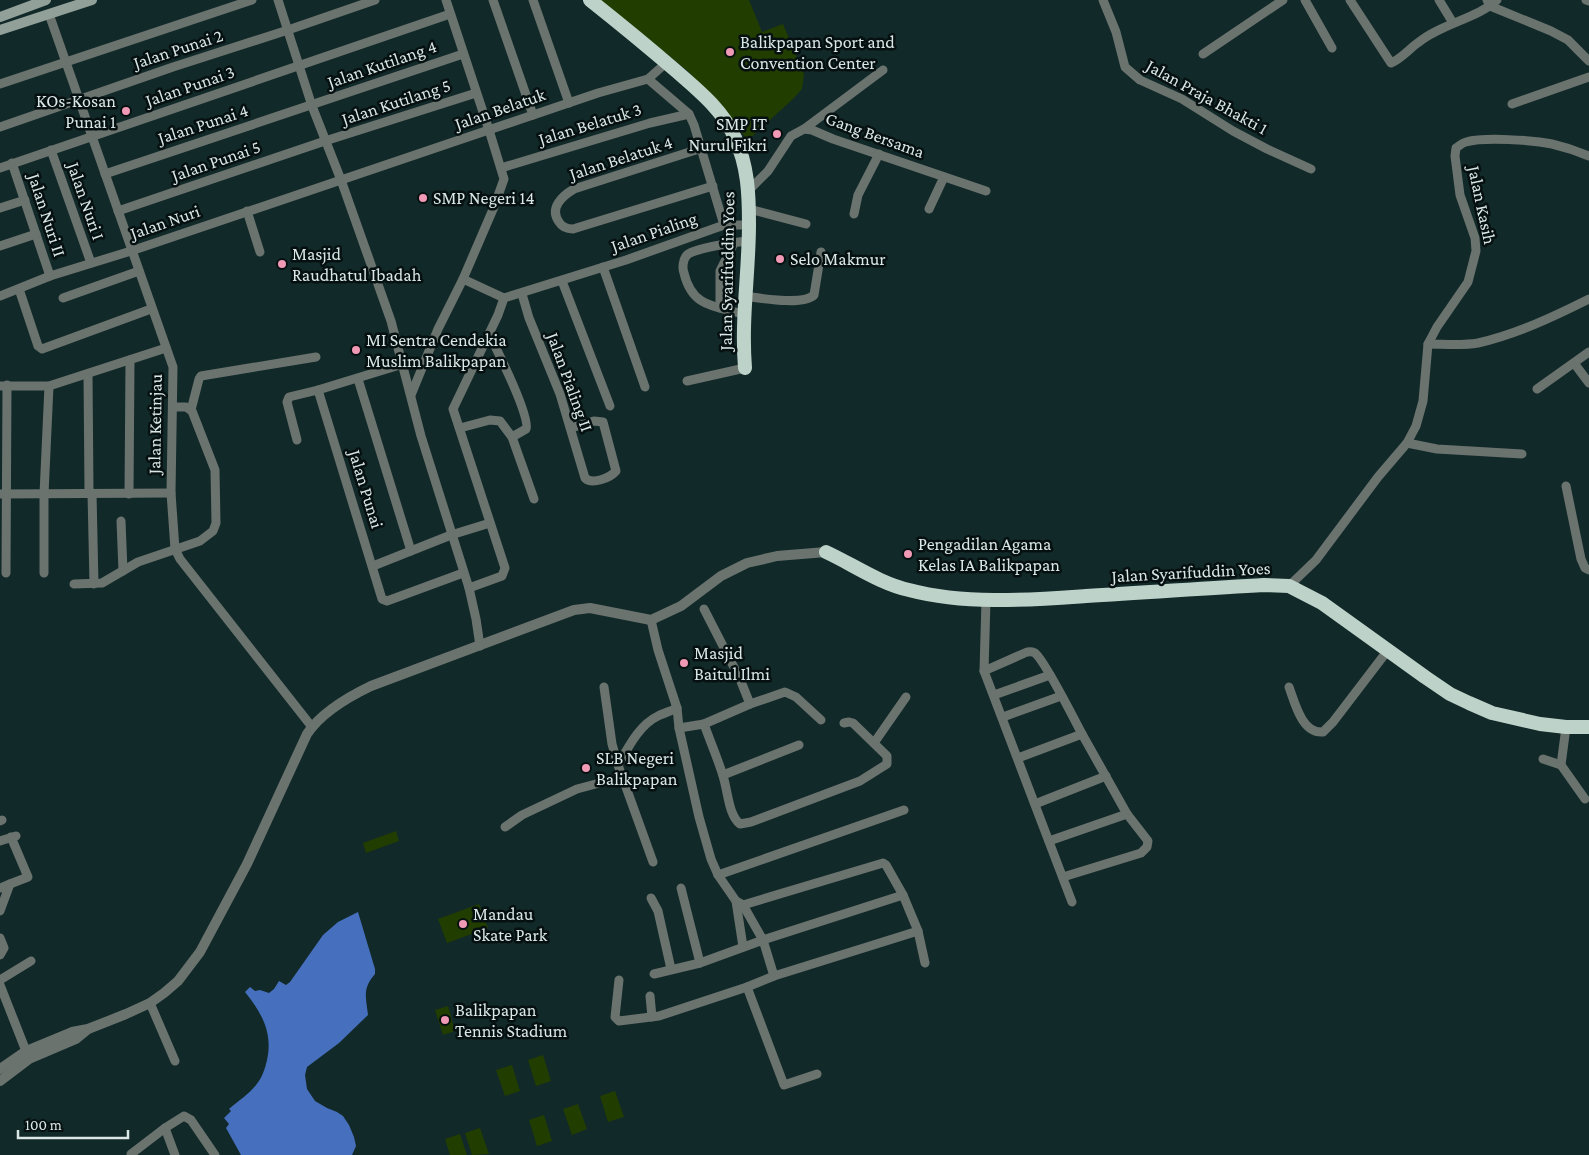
<svg xmlns="http://www.w3.org/2000/svg" width="1589" height="1155" font-family="'Crimson Pro',serif">
  <style>
    .green { fill: #223d00 }
    .water { fill: #4670bd }
    .lines { fill: none; stroke-linecap: round; stroke-linejoin: round }
    .minor { stroke: #6a736e; stroke-width: 9 }
    .tertiary { stroke: #6a736e; stroke-width: 10 }
    .secondary { stroke: #91a098; stroke-width: 10 }
    .trunk { stroke: #bdd2c8; stroke-width: 14 }
    .poi-dot { fill: #f09ab6; stroke: #061010; stroke-width: 2 }
    .labels { text-anchor: middle; stroke-width: 5; stroke-linejoin: round; paint-order: stroke }
    .poi-label { font-size: 18px; fill: #d9e7e7; stroke: #061010; text-anchor: start }
    .street-label { font-size: 18px; fill: #d9e7e7; stroke: #061010 }
  </style>
  <rect width="100%" height="100%" fill="#122929"/>
  <!-- green -->
  <g class="green">
    <polygon points="600,0 749,0 762,32 783,24 804,74 802,89 793,99 748,140 689,72"/>
    <polygon points="396,831 399,841 366,853 363,843"/>
    <polygon points="479,904 488,928 447,943 438,919"/>
    <polygon points="448,1006 455,1031 443,1035 435,1010"/>
    <polygon points="543,1055 551,1081 536,1086 528,1060"/>
    <polygon points="512,1065 520,1091 505,1096 496,1070"/>
    <polygon points="615,1091 624,1117 608,1122 600,1096"/>
    <polygon points="578,1104 587,1129 572,1135 563,1109"/>
    <polygon points="544,1115 552,1141 537,1146 529,1120"/>
    <polygon points="480,1128 489,1154 472,1155 465,1133"/>
    <polygon points="460,1134 467,1155 450,1155 445,1139"/>
  </g>
  <!-- water -->
  <path class="water" d="M358 912 375 969V974C362 989 366 997 368 1015L339 1043 307 1067 305 1075 307 1089 315 1101 327 1108 337 1112 343 1116 349 1125 354 1137 356 1146 352 1155H241L226 1128 229 1124 224 1118 231 1111 229 1109C238 1101 249 1094 256 1085 262 1078 265 1069 267 1060 273 1033 262 1013 245 992L250 987 255 991 260 990 269 993 274 989 279 981 286 985 290 982 323 935 338 922Z"/>
  <g class="lines">
    <!-- minor -->
    <g class="minor">
      <polyline points="278,0 312,106 341,180 391,321 421,436 469,588 476,619 480,646"/>
      <polyline points="493,0 533,115"/>
      <polyline points="533,0 569,103"/>
      <polyline points="1103,0 1116,32 1125,67 1140,80 1182,99 1233,131 1267,149 1311,169"/>
      <polyline points="1305,0 1332,48"/>
      <path d="M1350 0 1391 63C1401 59 1410 48 1419 42 1441 24 1478 18 1497 0"/>
      <polyline points="1439,0 1453,23"/>
      <polyline points="1487,0 1490,6 1551,31 1568,40 1589,61"/>
      <polyline points="1586,0 1589,1"/>
      <polyline points="49,14 173,367 171,493 175,549 180,559 312,727"/>
      <polyline points="1203,54 1283,0"/>
      <polyline points="0,84 252,0"/>
      <polyline points="1512,104 1589,77"/>
      <polyline points="0,127 173,67 288,30 375,0"/>
      <polyline points="804,129 883,70"/>
      <path d="M702 148 574 189C562 196 549 208 559 222 562 227 567 229 573 229L713 186"/>
      <polyline points="51,150 91,263"/>
      <polyline points="12,163 50,276"/>
      <polyline points="0,168 450,14"/>
      <polyline points="501,168 650,123 689,114"/>
      <polyline points="105,174 463,54"/>
      <polyline points="749,190 768,171 791,136 804,129 812,130 833,139 986,191"/>
      <polyline points="0,208 25,200"/>
      <polyline points="749,209 806,224"/>
      <polyline points="929,209 944,177"/>
      <polyline points="118,211 325,141 476,93"/>
      <polyline points="247,211 260,252"/>
      <polyline points="854,214 858,195 879,154"/>
      <polyline points="724,225 749,225"/>
      <polyline points="0,246 36,234"/>
      <polyline points="603,267 645,387"/>
      <polyline points="463,279 504,298 626,260 724,225 694,125 689,114 648,79"/>
      <polyline points="562,281 610,406"/>
      <polyline points="19,289 38,346 42,349 151,309"/>
      <path d="M522 294 529 318 560 394 585 478C592 485 610 478 616 471L603 422 594 421 571 428"/>
      <polyline points="0,296 50,276 131,251 598,93 648,79 666,63"/>
      <path d="M744 296C760 298 803 306 814 295L821 252"/>
      <polyline points="63,298 139,271"/>
      <polyline points="720,308 720,271 734,243"/>
      <path d="M743 314C714 306 692 307 684 273 682 268 683 259 687 255 695 248 736 242 748 241"/>
      <path d="M489 334C496 348 532 419 526 429L512 437"/>
      <path d="M1428 344C1444 344 1461 346 1478 343 1517 334 1553 317 1589 299"/>
      <polyline points="1574,363 1589,383"/>
      <polyline points="403,364 318,390 382,599 387,601 463,573"/>
      <polyline points="88,374 89,493"/>
      <polyline points="358,379 411,551"/>
      <polyline points="687,381 745,368"/>
      <polyline points="0,386 49,386 166,348"/>
      <polyline points="1537,389 1589,352"/>
      <polyline points="411,395 438,329 463,279 494,207 504,179 489,130 446,0"/>
      <polyline points="191,410 199,379 201,376 316,357"/>
      <polyline points="460,428 490,420 500,421 512,437 534,499"/>
      <polyline points="297,440 287,402 289,397 318,390"/>
      <polyline points="1407,443 1437,449 1522,454"/>
      <polyline points="1566,486 1581,559 1585,568 1589,570"/>
      <polyline points="92,493 94,584"/>
      <polyline points="0,494 171,493"/>
      <polyline points="129,494 130,360"/>
      <polyline points="121,521 123,571"/>
      <polyline points="373,566 451,535 490,523"/>
      <polyline points="6,573 7,385"/>
      <polyline points="44,573 44,494 49,386"/>
      <polyline points="74,584 102,583 138,562 200,541 213,531 216,523 215,470 192,411 186,407 173,407"/>
      <path d="M1289 586 1316 560 1378 477 1407 443 1416 426 1423 401 1428 344 1437 327 1468 282 1476 251 1475 238 1460 195 1455 156 1456 148C1459 146 1462 143 1466 142 1484 137 1533 140 1552 144 1565 147 1577 151 1589 156"/>
      <polyline points="469,588 502,576 505,568 453,409 498,315 504,298"/>
      <polyline points="986,600 984,671 1072,902"/>
      <polyline points="704,609 740,679 750,704"/>
      <polyline points="651,620 658,650 677,708 679,728 699,817 711,859 718,875 736,901 743,905 763,940 774,976"/>
      <path d="M984 671 1027 652C1031 652 1032 651 1035 653 1045 661 1074 719 1082 734L1018 758"/>
      <polyline points="604,687 612,744 618,765"/>
      <path d="M1289 687C1295 703 1302 734 1323 732L1333 722 1388 650"/>
      <polyline points="994,695 1050,675"/>
      <polyline points="1003,717 1061,696"/>
      <path d="M821 720 796 697 785 692 750 704 704 724C710 741 718 759 723 776 728 791 728 814 740 824L751 822 860 781 887 764V756L853 723 849 722 844 723"/>
      <polyline points="1566,727 1561,765 1585,799"/>
      <polyline points="679,728 704,724"/>
      <polyline points="874,743 906,697"/>
      <polyline points="1543,759 1561,765"/>
      <polyline points="723,775 799,745"/>
      <polyline points="1035,804 1106,776"/>
      <polyline points="0,821 2,820"/>
      <polyline points="505,827 522,815 577,789 622,777"/>
      <polyline points="0,841 16,836"/>
      <polyline points="1049,841 1127,814 1082,734"/>
      <path d="M653 862 618 765C628 748 639 725 658 716 664 713 671 711 677 708"/>
      <polyline points="718,875 904,810"/>
      <polyline points="1063,877 1141,853 1147,847 1148,841 1127,814"/>
      <polyline points="10,884 28,877 11,837"/>
      <polyline points="0,888 10,884 0,911"/>
      <polyline points="681,888 700,963"/>
      <polyline points="651,898 658,911 671,969"/>
      <polyline points="736,901 743,947"/>
      <polyline points="743,905 883,863 886,865 903,895 918,931"/>
      <polyline points="0,938 4,948 0,955"/>
      <polyline points="654,974 700,963 763,940 903,895"/>
      <polyline points="0,980 31,961"/>
      <polyline points="619,980 615,1017 619,1021 659,1016 747,987 774,976 918,931 925,963"/>
      <polyline points="0,985 26,1051"/>
      <polyline points="747,987 784,1085 817,1074"/>
      <polyline points="650,996 652,1017"/>
      <polyline points="150,1003 175,1061"/>
      <polyline points="165,1128 175,1155"/>
      <polyline points="131,1155 131,1154 165,1128 184,1116 191,1120 215,1155"/>
    </g>
    <!-- tertiary -->
    <g class="tertiary">
      <path d="M0 1069 26 1051 72 1032 88 1029 126 1014 150 1003 164 993 178 981 200 952 247 864 307 734C321 713 348 697 371 686L574 610 590 608 651 620 681 606 721 576 747 563 777 556 826 552"/>
      <polyline points="0,1081 29,1059 76,1039 87,1030"/>
    </g>
    <!-- secondary -->
    <g class="secondary">
      <polyline points="0,17 46,0"/>
      <polyline points="0,30 92,0"/>
    </g>
    <!-- trunk -->
    <g class="trunk">
      <path d="M590 0C619 23 647 46 675 70 698 90 723 110 735 138 748 166 749 194 749 224 749 272 741 319 745 368"/>
      <path d="M826 552C854 565 879 583 909 590 966 605 1028 600 1086 596 1145 593 1204 588 1264 585L1289 586 1322 603 1425 677 1450 694 1469 703 1492 713 1540 724 1566 727H1589"/>
    </g>
  </g>
  <!-- markers -->
  <g class="poi-dot">
    <circle cx="730" cy="52" r="5"/>
    <circle cx="126" cy="111" r="5"/>
    <circle cx="777" cy="134" r="5"/>
    <circle cx="423" cy="198" r="5"/>
    <circle cx="780" cy="259" r="5"/>
    <circle cx="282" cy="264" r="5"/>
    <circle cx="356" cy="350" r="5"/>
    <circle cx="908" cy="554" r="5"/>
    <circle cx="684" cy="663" r="5"/>
    <circle cx="586" cy="768" r="5"/>
    <circle cx="463" cy="924" r="5"/>
    <circle cx="445" cy="1020" r="5"/>
  </g>
  <g class="labels">
    <!-- poi labels -->
    <g class="poi-label">
      <text x="740" y="48">Balikpapan Sport and<tspan x="740" dy="21">Convention Center</tspan></text>
      <text x="116" y="107" text-anchor="end">KOs-Kosan<tspan x="116" dy="21">Punai 1</tspan></text>
      <text x="767" y="130" text-anchor="end">SMP IT<tspan x="767" dy="21">Nurul Fikri</tspan></text>
      <text x="433" y="204">SMP Negeri 14</text>
      <text x="292" y="260">Masjid<tspan x="292" dy="21">Raudhatul Ibadah</tspan></text>
      <text x="790" y="265">Selo Makmur</text>
      <text x="366" y="346">MI Sentra Cendekia<tspan x="366" dy="21">Muslim Balikpapan</tspan></text>
      <text x="918" y="550">Pengadilan Agama<tspan x="918" dy="21">Kelas IA Balikpapan</tspan></text>
      <text x="694" y="659">Masjid<tspan x="694" dy="21">Baitul Ilmi</tspan></text>
      <text x="596" y="764">SLB Negeri<tspan x="596" dy="21">Balikpapan</tspan></text>
      <text x="473" y="920">Mandau<tspan x="473" dy="21">Skate Park</tspan></text>
      <text x="455" y="1016">Balikpapan<tspan x="455" dy="21">Tennis Stadium</tspan></text>
    </g>
    <!-- street labels -->
    <g class="street-label">
      <text transform="translate(178 49) rotate(-18)" y="6">Jalan Punai 2</text>
      <text transform="translate(382 64) rotate(-19)" y="6">Jalan Kutilang 4</text>
      <text transform="translate(190 86) rotate(-19)" y="6">Jalan Punai 3</text>
      <text transform="translate(1207 97) rotate(29)" y="6">Jalan Praja Bhakti 1</text>
      <text transform="translate(396 102) rotate(-18)" y="6">Jalan Kutilang 5</text>
      <text transform="translate(500 109) rotate(-19)" y="6">Jalan Belatuk</text>
      <text transform="translate(203 124) rotate(-18)" y="6">Jalan Punai 4</text>
      <text transform="translate(590 124) rotate(-17)" y="6">Jalan Belatuk 3</text>
      <text transform="translate(875 135) rotate(20)" y="6">Gang Bersama</text>
      <text transform="translate(621 158) rotate(-18)" y="6">Jalan Belatuk 4</text>
      <text transform="translate(216 161) rotate(-19)" y="6">Jalan Punai 5</text>
      <text transform="translate(86 201) rotate(71)" y="6">Jalan Nuri I</text>
      <text transform="translate(1482 205) rotate(78)" y="6">Jalan Kasih</text>
      <text transform="translate(47 215) rotate(72)" y="6">Jalan Nuri II</text>
      <text transform="translate(165 222) rotate(-19)" y="6">Jalan Nuri</text>
      <text transform="translate(654 232) rotate(-19)" y="6">Jalan Pialing</text>
      <text transform="translate(727 271) rotate(-89)" y="6">Jalan Syarifuddin Yoes</text>
      <text transform="translate(570 382) rotate(70)" y="6">Jalan Pialing II</text>
      <text transform="translate(155 424) rotate(-89)" y="6">Jalan Ketinjau</text>
      <text transform="translate(366 489) rotate(73)" y="6">Jalan Punai</text>
      <text transform="translate(1191 572) rotate(-3)" y="6">Jalan Syarifuddin Yoes</text>
    </g>
  </g>
  <!-- scale -->
  <path d="M18 1130v8h110v-8" fill="none" stroke="#d9e7e7" stroke-width="2.5"/>
  <text x="25" y="1130" font-size="15" fill="#d9e7e7" stroke="#061010" stroke-width="4" paint-order="stroke">100 m</text>
</svg>
